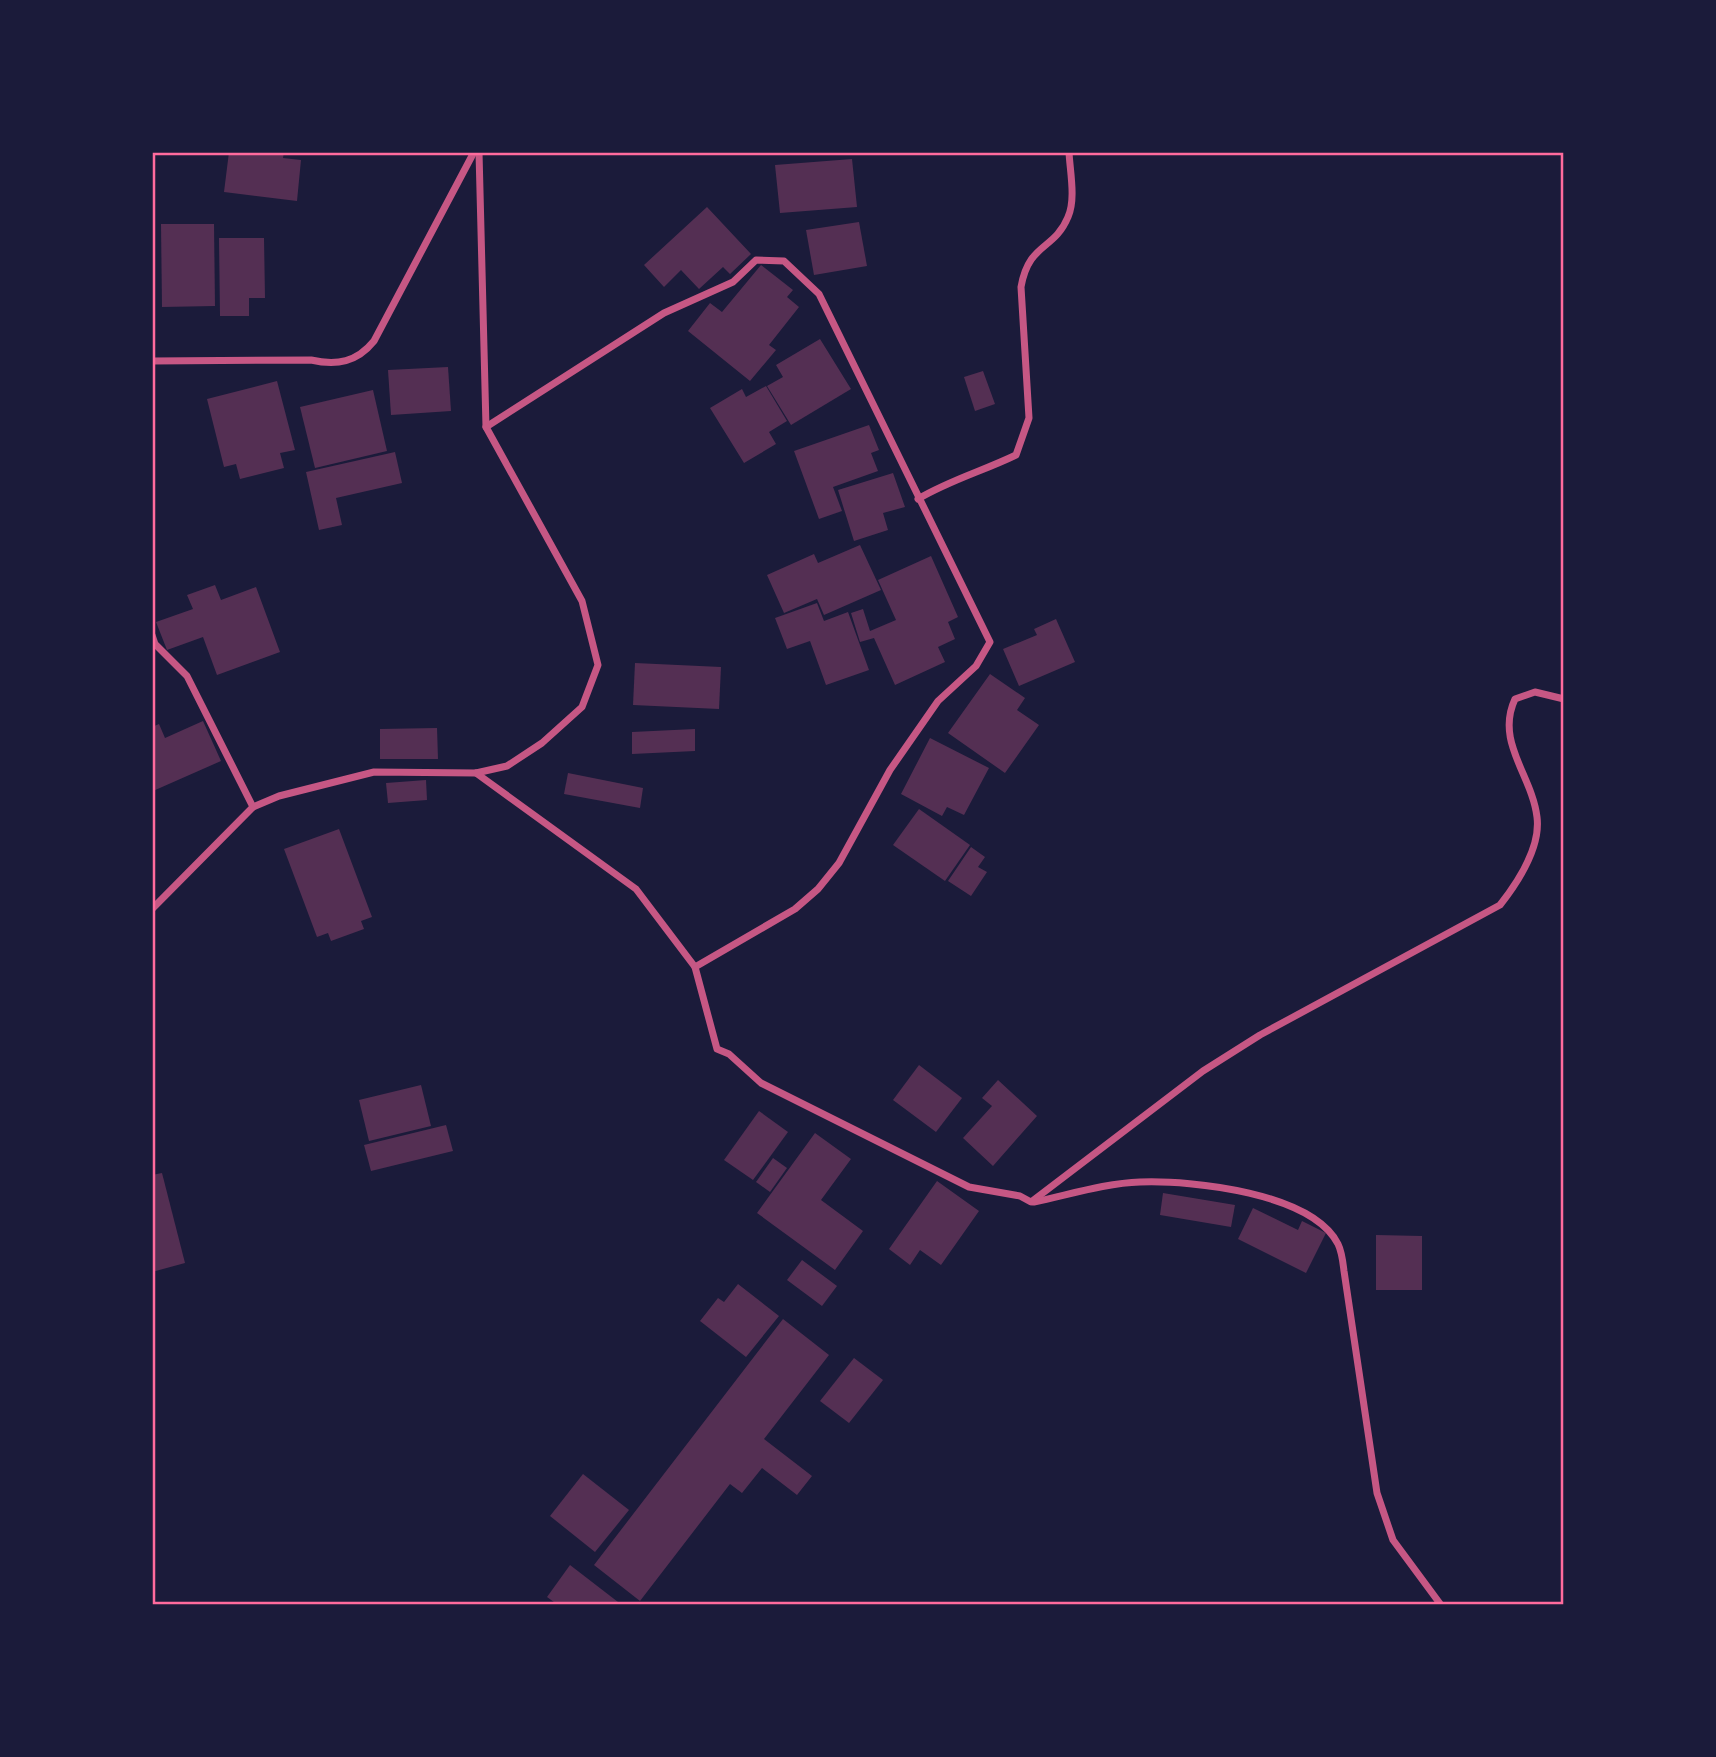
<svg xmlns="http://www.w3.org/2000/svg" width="1716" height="1757" font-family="Cabin,sans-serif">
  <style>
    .building { fill: #542f53 }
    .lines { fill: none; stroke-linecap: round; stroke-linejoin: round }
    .minor { stroke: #c65784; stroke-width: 7 }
    .neatline { fill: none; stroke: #ff6b9d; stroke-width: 2.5 }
  </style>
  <rect width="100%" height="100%" fill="#1b1b3a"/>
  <!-- building -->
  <g class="building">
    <polygon points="229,152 284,152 283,158 301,160 297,201 224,192"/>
    <polygon points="852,159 857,207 780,213 775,165"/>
    <polygon points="707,207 751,254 730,274 723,267 699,289 681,270 664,287 644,265"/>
    <polygon points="859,222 867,266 814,275 806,230"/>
    <polygon points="161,224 214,224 215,306 162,307"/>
    <polygon points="219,238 264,238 265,298 249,298 249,316 220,316"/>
    <polygon points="761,265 793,290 787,297 799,307 769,345 776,350 750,381 688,331 710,303 722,312"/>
    <polygon points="820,339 851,389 791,425 767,386 783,377 776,365"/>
    <polygon points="448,367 451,411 391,415 388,370"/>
    <polygon points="983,371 995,404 975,411 964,377"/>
    <polygon points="277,381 295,450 280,453 284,468 240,479 236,464 224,467 207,399"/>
    <polygon points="766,386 787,421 769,432 776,444 744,463 710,408 742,389 746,397"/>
    <polygon points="373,390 387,451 315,468 300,407"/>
    <polygon points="869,425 879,450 871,453 878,471 833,487 842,511 819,519 794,451"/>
    <polygon points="395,452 402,483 336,498 342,525 319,530 306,472"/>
    <polygon points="893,473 905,507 883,513 888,530 854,541 838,490"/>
    <polygon points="860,545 881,590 824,615 817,599 784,613 767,575 814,554 818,563"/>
    <polygon points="931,556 958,617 948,622 955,639 938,647 945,662 895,685 874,638 860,642 851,613 863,609 870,631 896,620 878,580"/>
    <polygon points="215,585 221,600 256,587 280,652 217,675 203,637 167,650 156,622 193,609 187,595"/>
    <polygon points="817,603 824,621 848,612 869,670 826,685 810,641 787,649 775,618"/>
    <polygon points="1056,619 1075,662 1019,686 1003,649 1037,635 1034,629"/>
    <polygon points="635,663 721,667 719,709 633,705"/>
    <polygon points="990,674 1025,698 1017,710 1039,725 1005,773 948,733"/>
    <polygon points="203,721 221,761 153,791 152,727 159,724 165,738"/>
    <polygon points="437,728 438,759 380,759 380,729"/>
    <polygon points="695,729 695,751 632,754 632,732"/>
    <polygon points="930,738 989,768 964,815 947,807 942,816 901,794"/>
    <polygon points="568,773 643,788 640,808 564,794"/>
    <polygon points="426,780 427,800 388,803 386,783"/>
    <polygon points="919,809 970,845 945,881 893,845"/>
    <polygon points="339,829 372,917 361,921 364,929 331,941 328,933 317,937 284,849"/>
    <polygon points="971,847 985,857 978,867 987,872 971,896 948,881"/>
    <polygon points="919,1065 962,1098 936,1132 893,1100"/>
    <polygon points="998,1080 1037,1116 993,1166 963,1138 992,1106 982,1098"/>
    <polygon points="421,1085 431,1126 369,1141 359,1100"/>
    <polygon points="759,1111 788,1132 753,1180 724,1160"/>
    <polygon points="446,1125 453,1151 371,1171 364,1145"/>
    <polygon points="815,1133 851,1159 821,1200 863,1231 835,1270 757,1213"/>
    <polygon points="773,1158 787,1168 770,1192 756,1182"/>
    <polygon points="162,1173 185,1263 152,1272 152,1175"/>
    <polygon points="937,1181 979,1211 941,1265 920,1250 910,1265 889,1249"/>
    <polygon points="1163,1193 1235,1205 1231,1227 1160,1215"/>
    <polygon points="1253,1208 1298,1230 1302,1221 1326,1233 1306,1273 1238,1239"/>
    <polygon points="1376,1235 1422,1236 1422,1290 1376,1290"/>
    <polygon points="802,1260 837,1286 822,1306 787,1280"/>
    <polygon points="738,1284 779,1316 746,1357 700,1321 718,1298 724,1302"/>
    <polygon points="783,1319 829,1355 764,1439 812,1476 797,1495 762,1468 742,1493 730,1484 640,1601 594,1565"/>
    <polygon points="854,1358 883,1380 849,1423 820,1401"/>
    <polygon points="583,1474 629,1510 595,1552 550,1516"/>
    <polygon points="570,1565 618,1602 616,1605 558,1605 547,1597"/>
  </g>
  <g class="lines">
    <!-- minor -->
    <g class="minor">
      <path d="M152 361 311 360C337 366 357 362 374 341L474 152"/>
      <polyline points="486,427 664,313 733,282 756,260 784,261 819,294 990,642 976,666 938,701 890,770 839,863 818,889 795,909 695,967"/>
      <path d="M918 499C950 480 983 471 1016 455L1029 418 1021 287C1029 242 1054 251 1068 217 1076 199 1070 172 1069 152"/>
      <polyline points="152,635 155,644 187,676 253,807"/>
      <path d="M476 773 636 889 695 967 717 1049 729 1054 761 1083 969 1187 1020 1196 1031 1202 1203 1071 1260 1035 1500 905C1518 882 1541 848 1537 817 1532 775 1495 742 1515 699L1535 692 1564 699"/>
      <polyline points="152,909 253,807 279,796 374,772 476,773 507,766 542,743 582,707 598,665 582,601 486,427 479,152"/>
      <path d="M1034 1202C1068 1195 1106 1183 1140 1182 1193 1180 1312 1193 1338 1244 1342 1252 1343 1263 1344 1271L1377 1493 1393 1540 1441 1605"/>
    </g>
  </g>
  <!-- border -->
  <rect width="1716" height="1757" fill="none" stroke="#1b1b3a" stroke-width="308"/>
  <rect x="154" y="154" width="1408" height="1449" class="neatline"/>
</svg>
